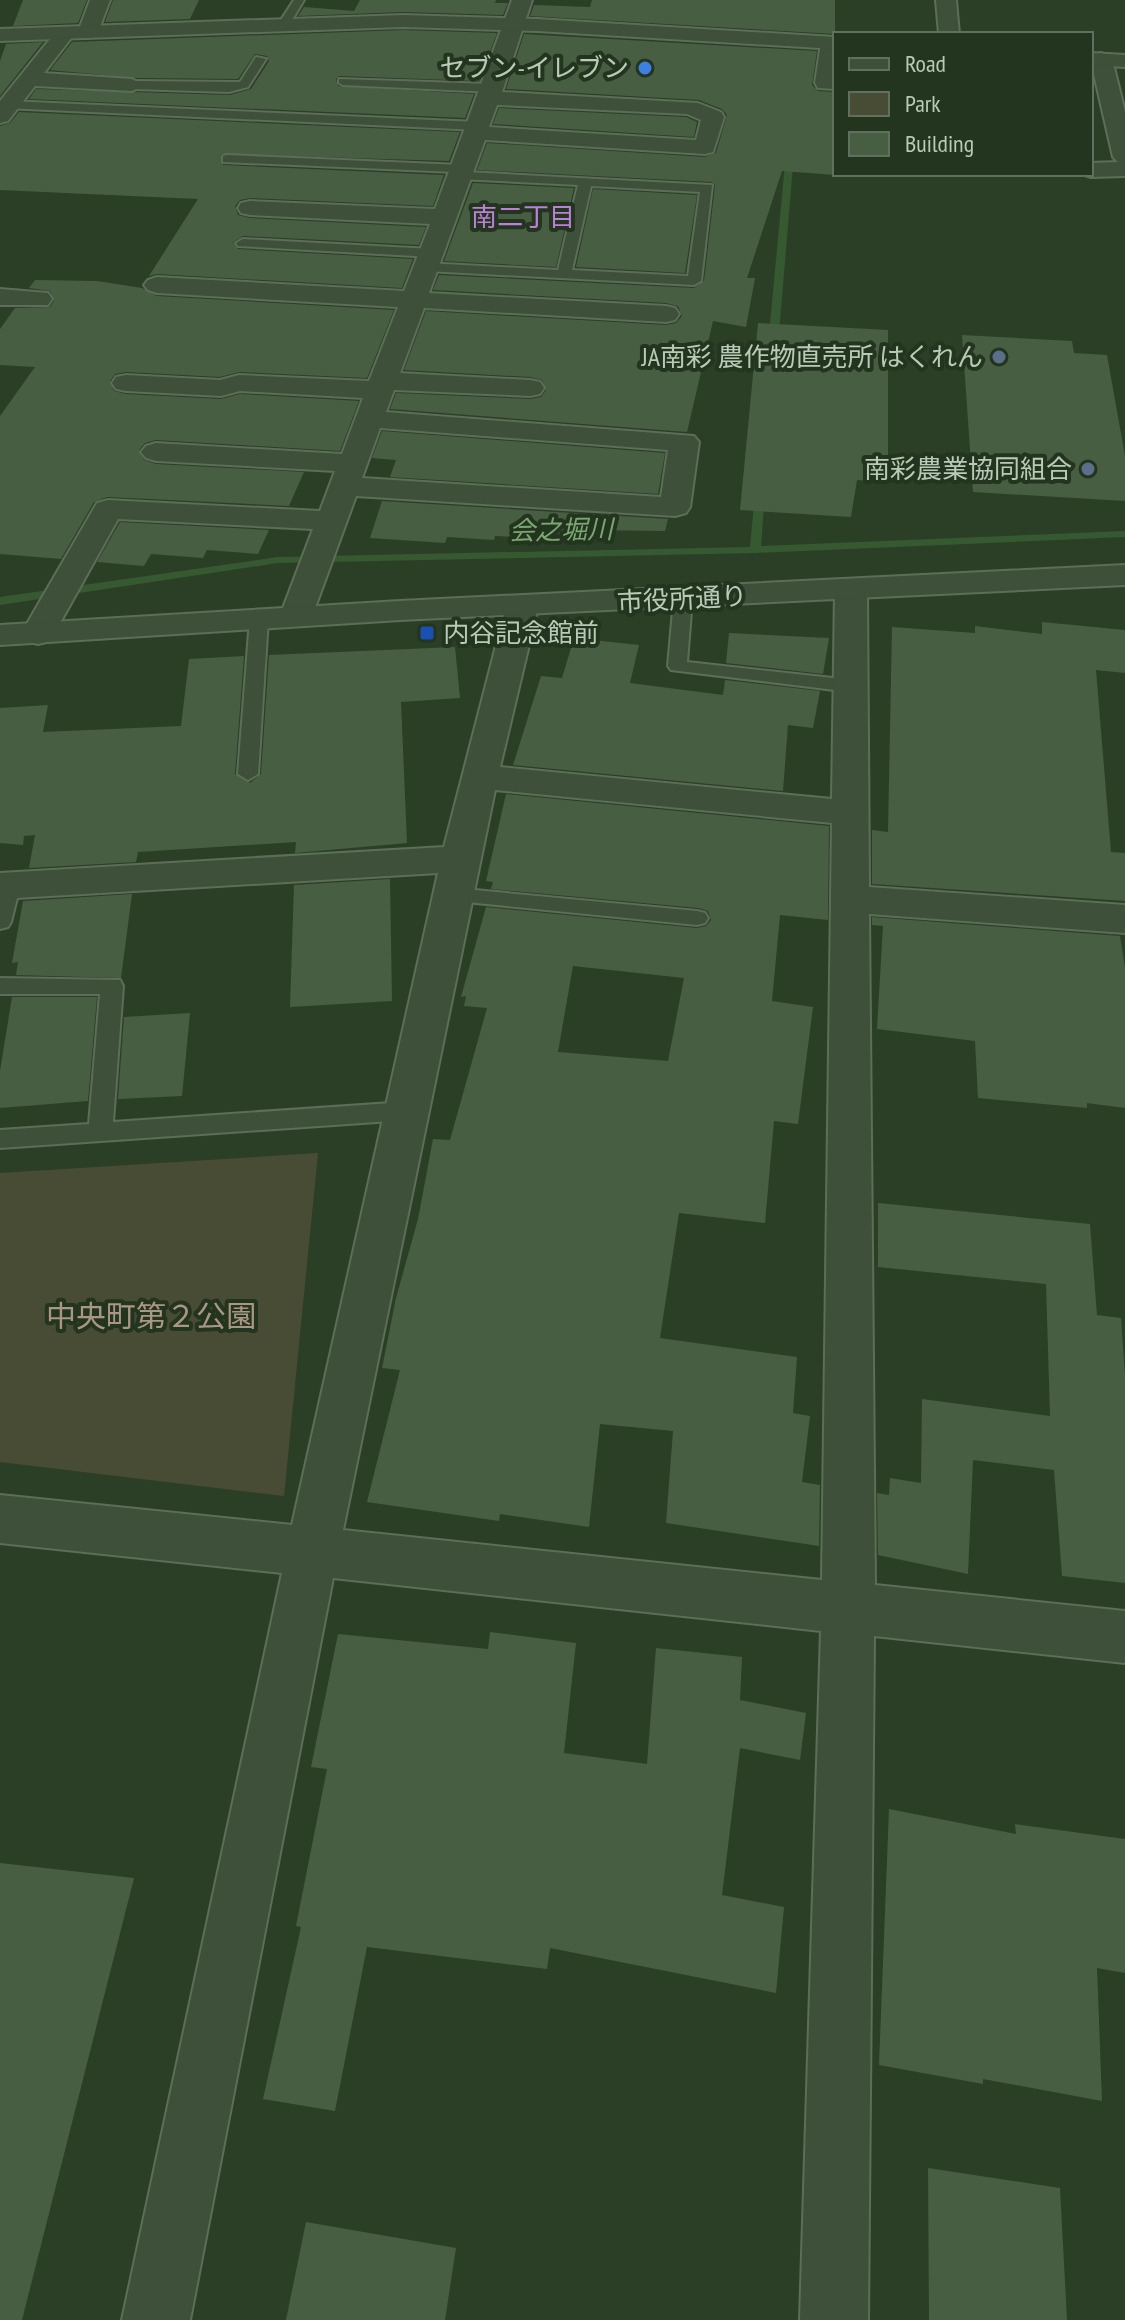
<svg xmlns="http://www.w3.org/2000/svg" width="1125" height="2320" font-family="'PT Sans Narrow','Noto Sans JP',sans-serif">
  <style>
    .green { fill: #494c35 }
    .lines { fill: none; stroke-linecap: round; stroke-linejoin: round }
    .stream { fill: #375931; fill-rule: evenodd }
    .building { fill: #485e43; fill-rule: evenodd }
    .service-casing { stroke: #5c6d58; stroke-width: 4 }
    .minor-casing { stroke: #5c6d58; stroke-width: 4 }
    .tertiary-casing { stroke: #5c6d58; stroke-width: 4 }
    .service { fill: #3e4f3a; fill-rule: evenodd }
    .minor { fill: #3e4f3a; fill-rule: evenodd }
    .tertiary { fill: #3e4f3a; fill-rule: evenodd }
    .shop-dot { fill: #3f7fe0; stroke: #23341f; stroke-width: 3 }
    .service-dot { fill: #5c6f8a; stroke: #23341f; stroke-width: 3 }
    .transit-dot { fill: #1a4fb4; stroke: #23341f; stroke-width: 3 }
    .labels { text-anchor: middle; stroke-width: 8; stroke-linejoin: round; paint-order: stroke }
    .far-poi-label { font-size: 26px; fill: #b9cab7; stroke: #23341f; text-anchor: end }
    .far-neighbourhood-label { font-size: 26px; fill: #bd80d8; stroke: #23341f }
    .far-water-label { font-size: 26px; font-style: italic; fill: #7ba772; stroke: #23341f }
    .far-street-label { font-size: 26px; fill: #b9cab7; stroke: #23341f }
    .park-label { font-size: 30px; fill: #a99685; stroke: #23341f }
  </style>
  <rect width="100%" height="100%" fill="#2b3f26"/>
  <!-- green -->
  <polygon class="green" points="318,1153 284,1496 0,1462 0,1173"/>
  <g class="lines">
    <!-- stream -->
    <g class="stream">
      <polygon points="790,150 794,153 778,345 773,348 768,345 786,153"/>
      <polygon points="760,489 765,492 761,546 1125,531 1125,537 755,553 278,563 0,605 0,597 278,557 750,547 755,492"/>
    </g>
  </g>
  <!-- building -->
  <g class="building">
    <polygon points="23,0 87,0 78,23 13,26"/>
    <polygon points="113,0 199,0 190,19 105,22"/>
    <polygon points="360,0 496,0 495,3 508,3 503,15 403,12 298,16 304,7 354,11"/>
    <polygon points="592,0 835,0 835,34 530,16 534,5 590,7"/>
    <polygon points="403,30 497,33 479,81 339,76 336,79 338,86 474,94 465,118 29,99 36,89 230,95 251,89 269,61 267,56 255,54 238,79 136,78 50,70 72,42"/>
    <polygon points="524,34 817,51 812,85 818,91 835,92 835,175 782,171 747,278 755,278 746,327 713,321 687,432 390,409 396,393 530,399 541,397 546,390 542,380 530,377 404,370 426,311 666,325 676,323 682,316 678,306 666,303 433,290 439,275 694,288 704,281 715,185 712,182 477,170 487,143 705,157 716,153 727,115 722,109 699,100 506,89"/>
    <polygon points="43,42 0,96 0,61 6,44"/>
    <polygon points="499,108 686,117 697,122 694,137 493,124"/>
    <polygon points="19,112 460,132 449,161 221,154 223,165 444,175 433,206 250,198 240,200 235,206 238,215 250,218 426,227 419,245 243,236 233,242 238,249 413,259 402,288 157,274 149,276 198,199 0,190 0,126 10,123"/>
    <polygon points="473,183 574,188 556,267 444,261"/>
    <polygon points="593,189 697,195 685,273 576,267"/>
    <polygon points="35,280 97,281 142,288 157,296 394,310 367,378 239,372 220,377 126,372 115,374 110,381 114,391 126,394 221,399 240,394 359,401 340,451 156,440 145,443 139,450 144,460 156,464 304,472 289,506 107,497 94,502 61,559 0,554 0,416 35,367 0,365 0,329 15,308 50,307 54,301 50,291 29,288"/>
    <polygon points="758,323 888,330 888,483 857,480 851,517 740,510"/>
    <polygon points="962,335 1072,341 1074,353 1107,355 1125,456 1125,501 973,492"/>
    <polygon points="382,431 665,453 658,494 390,477 396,460 372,458"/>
    <polygon points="382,501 668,519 665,531 588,530 587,536 539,532 538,538 495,536 494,540 447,537 445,543 370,538"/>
    <polygon points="120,522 269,530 258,554 207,550 203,558 151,554 144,566 97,562"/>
    <polygon points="1042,622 1125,630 1125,673 1096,670 1111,852 1125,853 1125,901 872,884 872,830 888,832 892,627 975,633 975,626 1042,634"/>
    <polygon points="729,633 829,638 823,674 726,663"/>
    <polygon points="574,638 639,645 630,683 723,695 725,680 820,691 813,728 788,725 783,791 513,765 541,676 562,678"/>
    <polygon points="455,647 460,698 401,702 407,843 295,853 296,842 138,852 136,862 29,868 35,835 24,836 23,845 0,843 0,708 48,705 43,732 181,726 189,659 244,656 235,774 250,783 261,774 269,655"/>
    <path d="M506 794 829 826 828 920 780 915 772 1001 813 1007 798 1124 774 1121 765 1223 679 1213 660 1338 797 1357 793 1413 810 1416 802 1482 820 1485 819 1546 666 1523 673 1431 600 1424 589 1527 500 1514 499 1521 367 1502 400 1370 382 1368 396 1298 418 1219 433 1139 450 1140 487 1008 464 1006 466 996 461 997 486 907 697 928 706 926 711 920 708 911 698 908 491 889 493 882 486 881ZM573 966 684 978 668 1061 558 1052Z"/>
    <polygon points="390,879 392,1001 290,1007 294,885"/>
    <polygon points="132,894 121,978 16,975 18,962 12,963 23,901"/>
    <polygon points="872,917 1120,936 1125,968 1125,1108 1087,1103 1087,1108 978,1098 975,1041 877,1029 883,926 872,925"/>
    <polygon points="12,997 97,997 88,1101 0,1108 0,1071"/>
    <polygon points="190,1013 182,1096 118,1099 124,1017"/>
    <polygon points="878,1203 1090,1224 1097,1315 1121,1318 1125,1375 1125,1583 1062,1576 1054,1470 973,1460 968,1574 878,1555 877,1493 889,1495 890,1478 921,1483 922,1399 1050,1416 1046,1284 878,1267"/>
    <polygon points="490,1632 576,1643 564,1753 647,1764 656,1648 742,1657 740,1700 806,1713 800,1760 740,1748 722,1895 784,1907 776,1993 550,1948 547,1969 367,1947 335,2111 263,2099 301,1927 296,1926 327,1769 311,1767 338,1634 488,1649"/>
    <polygon points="889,1809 1016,1834 1015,1824 1125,1839 1125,1973 1097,1968 1102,2101 983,2079 983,2084 879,2065"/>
    <polygon points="0,1863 134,1878 22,2320 0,2320"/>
    <polygon points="928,2168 1060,2188 1067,2320 929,2320"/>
    <polygon points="306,2222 456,2248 445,2320 286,2320"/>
  </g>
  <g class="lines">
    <!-- service casing -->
    <g class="service-casing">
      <g id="service">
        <polygon points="294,0 304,0 289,25 281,25 279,23"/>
        <polygon points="256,57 266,59 248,87 229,92 132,89 126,85 132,81 240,82"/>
        <polygon points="339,79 492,84 498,88 492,92 343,85 339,83"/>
        <polygon points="9,101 478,122 484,126 478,130 5,108 5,102"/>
        <path d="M227 155 462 165 466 166 467 172 712 185 701 281 694 285 426 271 419 267 426 263 558 270 578 185 459 179 454 178V172L223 162V156ZM591 186 700 192 688 276 572 270Z"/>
        <polygon points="243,239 432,249 439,253 432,257 238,246 236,243"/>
        <polygon points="683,594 692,599 687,662 851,680 860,686 851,692 671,670 668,666 674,599"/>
        <polygon points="259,614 268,619 258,774 248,780 238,774 250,619"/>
        <polygon points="10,879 17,881 20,886 11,922 8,927 0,929 0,885"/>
        <polygon points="453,888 697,911 705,913 708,918 705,923 697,925 446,900 443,895 446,890"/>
        <polygon points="0,978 120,980 123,986 113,1122 406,1102 414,1105 418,1111 414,1117 406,1120 0,1148 0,1130 89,1124 100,994 0,994"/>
      </g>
    </g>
    <!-- minor casing -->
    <g class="minor-casing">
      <g id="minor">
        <polygon points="90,0 110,0 98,32 88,38 78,32"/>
        <path d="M512 0H532L502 92 698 103 721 112 724 117 713 152 705 154 485 140 429 293 666 306 675 308 679 314 675 320 666 322 424 308 400 373 530 380 540 382 544 388 540 394 530 396 394 390 386 412 694 436 699 442 690 507 686 513 675 516 356 496 312 616 308 623 296 626 284 623 280 616 313 529 118 519 50 641 38 644 26 641 21 634 97 503 108 500 320 511 335 471 156 461 146 458 141 452 146 446 156 443 342 454 363 398 240 391 221 396 126 391 116 389 112 383 116 377 126 375 220 380 239 375 369 381 398 307 157 293 148 290 144 285 148 280 157 277 404 291 430 224 250 215 241 213 238 208 241 203 250 201 435 209ZM497 105 687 114 701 120 696 140 489 127ZM380 428 668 450 661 497 362 478Z"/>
        <polygon points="936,0 956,0 959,34 939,34"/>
        <polygon points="65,27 75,33 44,73 132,79 143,85 132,91 35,86 8,121 0,123 0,101 58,29"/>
        <polygon points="831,37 835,38 835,89 818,88 815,83 821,43"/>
        <polygon points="1101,53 1112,59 1125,112 1125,176 1091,177 1082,174 1091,174 1091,163 1118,162 1113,157 1091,61 1094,55"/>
        <polygon points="0,289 48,293 52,299 48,305 0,305"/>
        <path d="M851 582 862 585 867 592 869 887 1125 905V933L869 914 875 1585 1125 1611V1663L874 1636 868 2320H800L821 1631 333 1578 190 2320H122L282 1573 0 1543V1495L292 1525 438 873 0 899V873L444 847 506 607 511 600 522 597 533 600 538 607 500 767 832 799 835 592 840 585ZM495 790 832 823 822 1580 343 1530Z"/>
      </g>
    </g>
    <!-- tertiary casing -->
    <g class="tertiary-casing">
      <g id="tertiary">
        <polygon points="403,15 537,19 835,37 835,49 537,31 403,27 0,41 0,29"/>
        <polygon points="1091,53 1125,55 1125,67 1091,65"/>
        <polygon points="1125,565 1125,585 400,620 0,645 0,625 400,601"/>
      </g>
    </g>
    <!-- service -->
    <use href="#service" class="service"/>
    <!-- minor -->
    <use href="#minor" class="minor"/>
    <!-- tertiary -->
    <use href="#tertiary" class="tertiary"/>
  </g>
  <!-- markers -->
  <circle class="shop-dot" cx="645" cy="68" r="8"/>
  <g class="service-dot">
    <circle cx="999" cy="357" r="8"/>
    <circle cx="1088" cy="469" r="8"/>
  </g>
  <rect class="transit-dot" x="419" y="625" width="16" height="16" rx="4"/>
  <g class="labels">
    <!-- far-poi labels -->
    <g class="far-poi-label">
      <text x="629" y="77">セブン-イレブン</text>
      <text x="983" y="366">JA南彩 農作物直売所 はくれん</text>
      <text x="1072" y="478">南彩農業協同組合</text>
      <text x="443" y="642" text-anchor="start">内谷記念館前</text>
    </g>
    <!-- far-neighbourhood labels -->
    <g class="far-neighbourhood-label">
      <text x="523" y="226">南二丁目</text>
    </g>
    <!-- far-water labels -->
    <g class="far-water-label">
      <text transform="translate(561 530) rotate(-1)" y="9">会之堀川</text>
    </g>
    <!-- far-street labels -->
    <g class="far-street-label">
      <text transform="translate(682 599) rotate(-3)" y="9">市役所通り</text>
    </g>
    <!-- park labels -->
    <g class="park-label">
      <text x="151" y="1327">中央町第２公園</text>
    </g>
  </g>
  <!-- legend -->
  <rect x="833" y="32" width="260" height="144" fill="#23341f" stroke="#5f705c" stroke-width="2"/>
  <rect x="849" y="58" width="40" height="12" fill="#3e4f3a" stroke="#5f705c" stroke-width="2"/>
  <text x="905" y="72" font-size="24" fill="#b9cab7">Road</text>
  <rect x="849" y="92" width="40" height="24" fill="#494c35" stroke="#5f705c" stroke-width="2"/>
  <text x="905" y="112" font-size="24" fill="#b9cab7">Park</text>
  <rect x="849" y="132" width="40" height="24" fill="#485e43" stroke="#5f705c" stroke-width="2"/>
  <text x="905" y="152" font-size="24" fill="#b9cab7">Building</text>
</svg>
